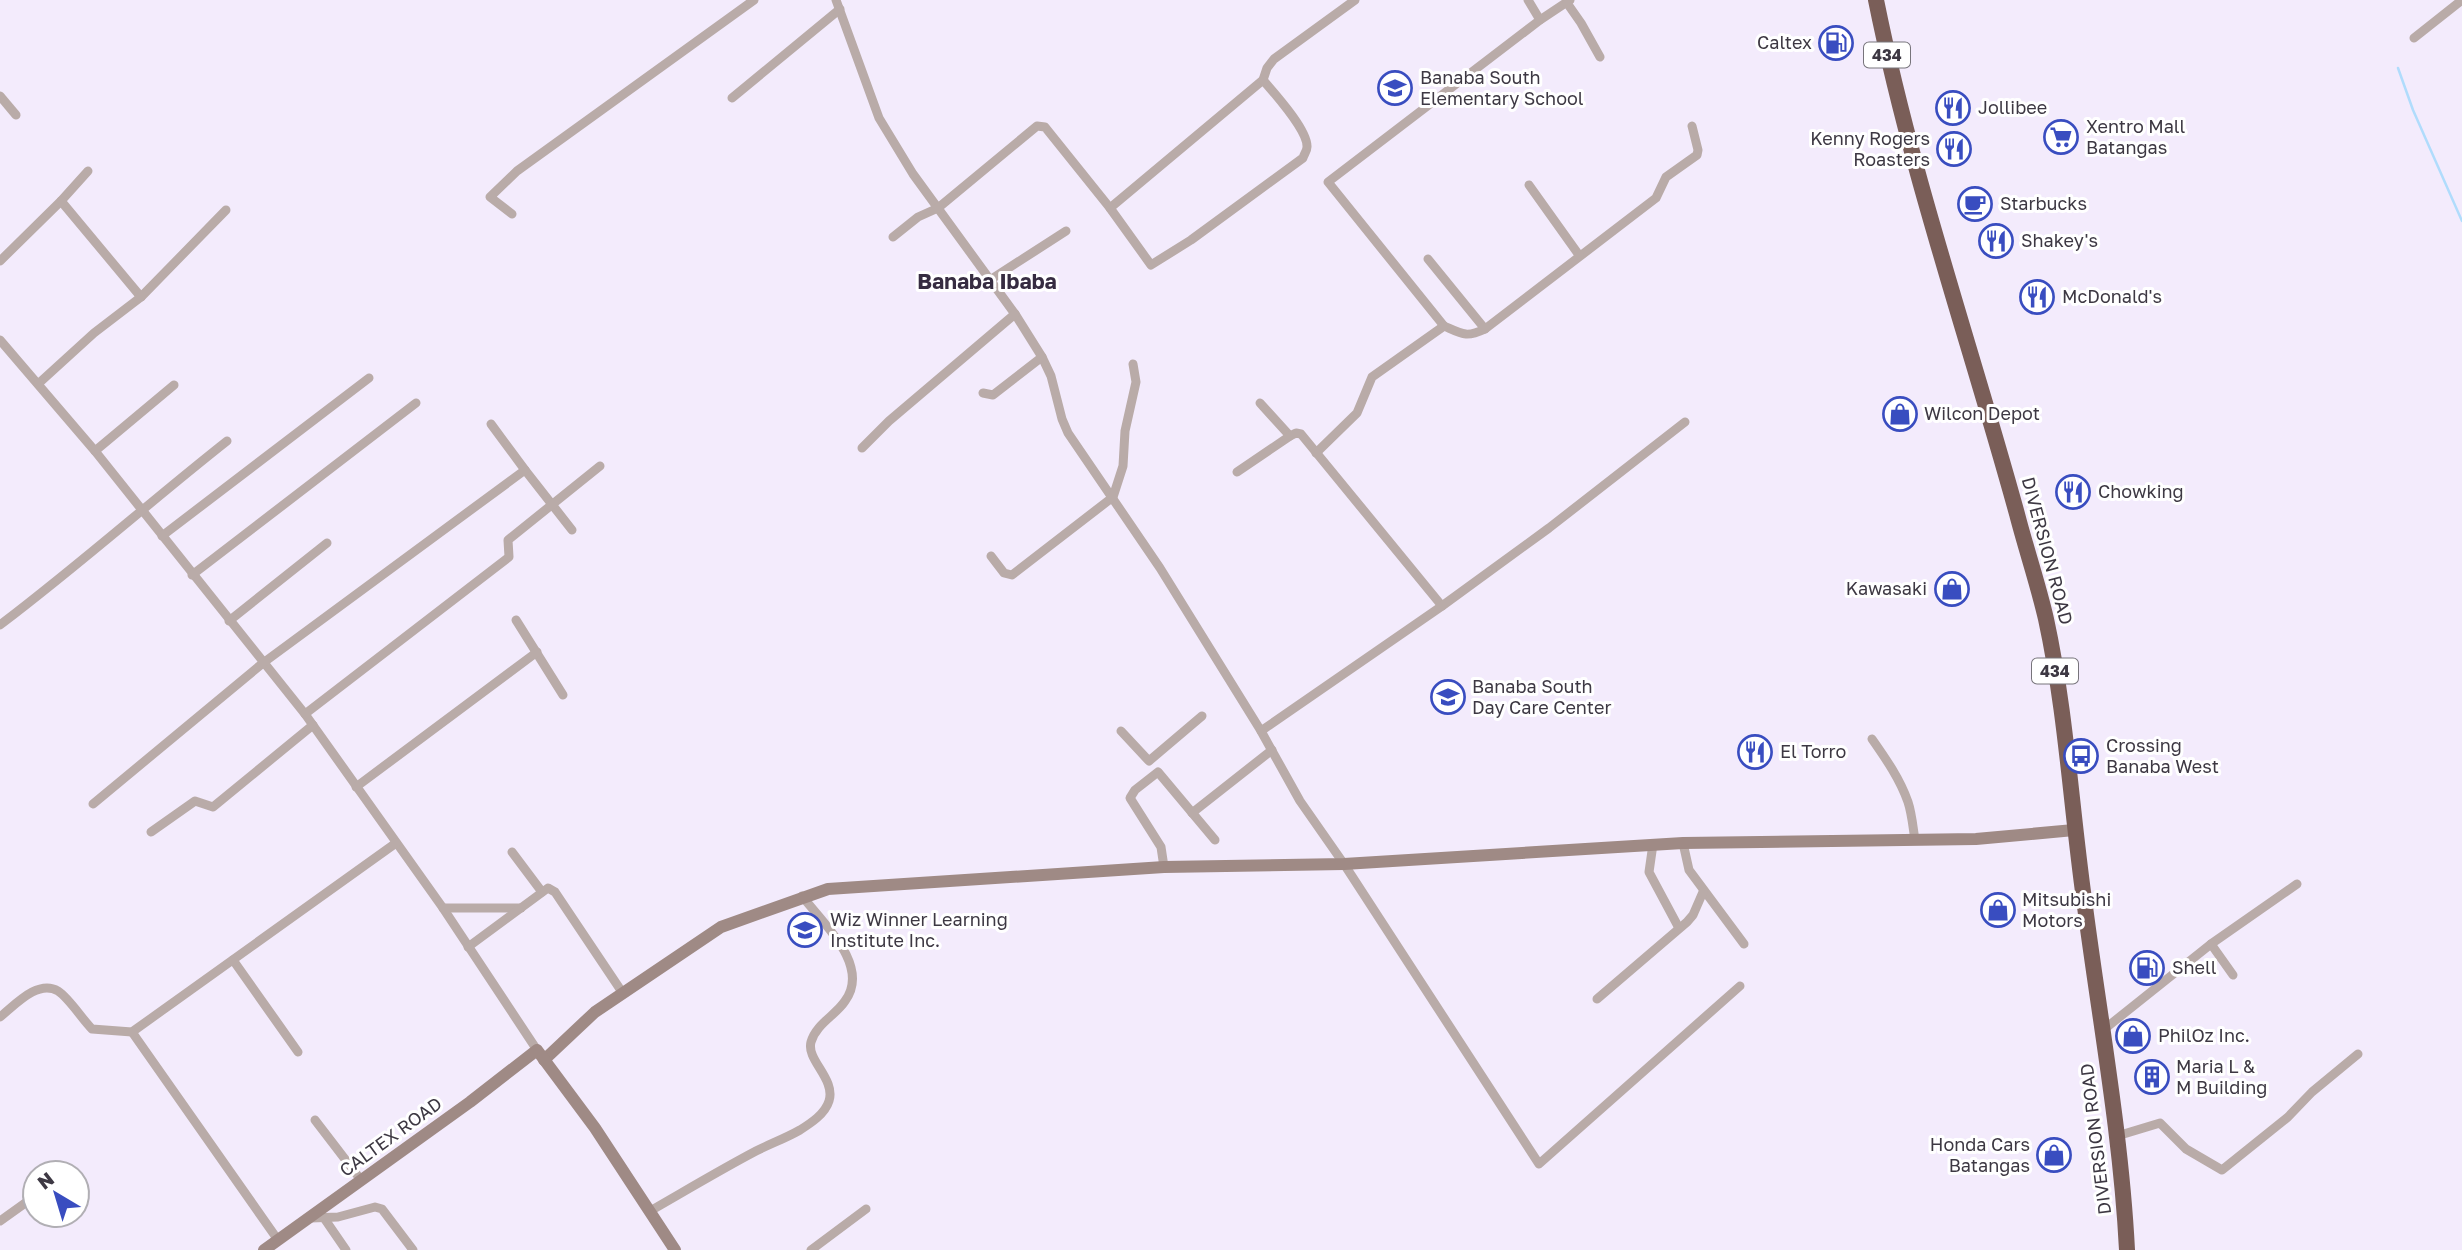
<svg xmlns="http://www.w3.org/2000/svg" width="2462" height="1250" font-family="'Golos Text',sans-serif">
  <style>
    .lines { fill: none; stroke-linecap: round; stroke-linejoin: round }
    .stream { stroke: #b0dcfc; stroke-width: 2.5 }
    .street { stroke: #b9aba8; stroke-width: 9 }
    .secondary { stroke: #9f8a85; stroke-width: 12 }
    .highway { stroke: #7a5e58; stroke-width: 16 }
    .labels { text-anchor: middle; stroke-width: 6; stroke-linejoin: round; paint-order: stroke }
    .shield { fill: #fff; stroke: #77747b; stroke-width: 2 }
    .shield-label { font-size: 16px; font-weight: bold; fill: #3d3843 }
    .poi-label { font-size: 18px; fill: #3d3843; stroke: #fff; text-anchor: start }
    .street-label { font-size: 18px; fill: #3d3843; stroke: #fff }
    .quarter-label { font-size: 21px; font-weight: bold; fill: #362c41; stroke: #fff }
  </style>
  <rect width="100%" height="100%" fill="#f3ebfc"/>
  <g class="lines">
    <!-- stream -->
    <polyline class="stream" points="2398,68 2413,110 2462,221"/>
    <!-- street -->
    <g class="street">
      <polyline points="836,0 879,118 913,174 1015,314 1042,357 1051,376 1062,419 1068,433 1160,568 1261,731 1300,801 1344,864 1539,1164 1740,986"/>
      <polyline points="1528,0 1540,20"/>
      <path d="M1570 0 1540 20 1328 182 1444 326C1462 334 1466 338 1485 329L1656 198 1666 177 1697 155 1698 150 1692 126"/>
      <polyline points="1567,3 1581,23 1600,57"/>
      <polyline points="2414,38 2462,0"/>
      <polyline points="0,96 16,115"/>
      <polyline points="732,98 840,9"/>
      <polyline points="1529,185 1579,255"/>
      <polyline points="61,201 88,171"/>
      <polyline points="1110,208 1263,80 1267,68 1274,59 1355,0"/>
      <polyline points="512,214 490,197 517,171 754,0"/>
      <path d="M893 237 918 217 938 208 1037 126 1045 127 1110 208 1151 265 1191 240 1303 158C1304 154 1307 151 1307 147 1308 130 1274 93 1263 80"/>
      <polyline points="1428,259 1485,329"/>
      <polyline points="0,261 61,201 141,297"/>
      <polyline points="990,280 1066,231"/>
      <polyline points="0,340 95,451 305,714 443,908 537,1050"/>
      <polyline points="38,384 94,333 141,297 226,210"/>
      <polyline points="983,393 993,395 1042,357"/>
      <polyline points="1260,403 1290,436"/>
      <polyline points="862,448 889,421 1015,314"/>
      <polyline points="95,451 174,385"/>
      <polyline points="1316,453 1357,413 1372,377 1444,326"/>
      <polyline points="525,470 572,530"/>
      <polyline points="1237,472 1290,436 1296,433 1301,434 1442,606"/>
      <polyline points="162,536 369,378"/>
      <polyline points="991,556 1004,573 1012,575 1113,497 1123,466 1125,431 1136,382 1133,364"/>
      <polyline points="192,575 416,403"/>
      <polyline points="516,620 563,695"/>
      <polyline points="229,621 327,543"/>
      <path d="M0 625C78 566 151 501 227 441"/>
      <polyline points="305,714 509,557 508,540 600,466"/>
      <polyline points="1121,731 1149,761 1202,716"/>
      <polyline points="1261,731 1442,606 1549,528 1685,422"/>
      <path d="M1872 739C1886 759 1900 779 1908 802 1912 814 1913 828 1915 840"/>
      <polyline points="356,787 537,652"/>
      <polyline points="93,804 263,663 525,470 491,424"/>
      <polyline points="1192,813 1272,750"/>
      <polyline points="151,832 195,801 213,807 313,725"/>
      <polyline points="1683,843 1689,870 1744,944"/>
      <polyline points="1653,844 1649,872 1679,928"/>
      <polyline points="512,852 542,892"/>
      <polyline points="1164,867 1161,847 1130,798 1135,790 1158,772 1215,840"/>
      <polyline points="443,908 521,908"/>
      <polyline points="2211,944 2233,975"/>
      <polyline points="468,947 548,888 555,892 622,992"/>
      <polyline points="233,960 298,1052"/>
      <polyline points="1597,999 1687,922 1693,915 1703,892"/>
      <path d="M0 1017C15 1005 38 979 58 991 69 998 82 1019 92 1029L132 1032 396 843"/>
      <polyline points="2102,1031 2211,944 2297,884"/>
      <polyline points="132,1032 278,1240"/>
      <polyline points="315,1120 361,1180"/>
      <polyline points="2117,1136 2160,1123 2186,1149 2222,1170 2288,1117 2312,1092 2358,1054"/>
      <path d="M650 1211C685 1191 720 1170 756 1151 770 1144 786 1138 800 1130 811 1123 825 1114 829 1101 836 1079 806 1060 811 1042 816 1024 836 1015 845 1001 871 966 823 923 802 896"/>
      <polyline points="311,1218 338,1217 375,1207 382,1209 413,1250"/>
      <polyline points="324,1218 346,1250"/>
      <polyline points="0,1221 35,1196"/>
      <polyline points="811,1250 866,1209"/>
    </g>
    <!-- secondary -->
    <g class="secondary">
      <polyline points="544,1060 595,1012 721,927 828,889 1164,867 1344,864 1683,843 1976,839 2074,830"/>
      <polyline points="264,1250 470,1102 537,1050 595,1128 675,1250"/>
    </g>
    <!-- highway -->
    <path class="highway" d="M1876 0C1911 174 1970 343 2017 514 2026 549 2038 584 2046 619 2066 711 2071 806 2084 899 2099 1016 2121 1132 2127 1250"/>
  </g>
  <!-- icons -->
  <defs>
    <g id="fuel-ring" transform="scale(1.75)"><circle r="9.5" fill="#fff" stroke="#394dc0" stroke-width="1.5"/><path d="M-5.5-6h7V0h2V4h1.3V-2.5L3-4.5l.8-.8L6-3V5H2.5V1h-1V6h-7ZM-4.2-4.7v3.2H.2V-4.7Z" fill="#394dc0"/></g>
    <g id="school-ring" transform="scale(1.75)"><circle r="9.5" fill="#fff" stroke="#394dc0" stroke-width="1.5"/><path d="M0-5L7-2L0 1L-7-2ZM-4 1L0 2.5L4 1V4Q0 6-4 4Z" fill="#394dc0"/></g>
    <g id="restaurant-ring" transform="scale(1.75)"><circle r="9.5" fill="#fff" stroke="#394dc0" stroke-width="1.5"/><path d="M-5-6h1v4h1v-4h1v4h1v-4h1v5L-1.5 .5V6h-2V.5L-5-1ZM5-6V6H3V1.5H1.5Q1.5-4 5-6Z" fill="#394dc0"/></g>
    <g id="supermarket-ring" transform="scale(1.75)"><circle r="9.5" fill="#fff" stroke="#394dc0" stroke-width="1.5"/><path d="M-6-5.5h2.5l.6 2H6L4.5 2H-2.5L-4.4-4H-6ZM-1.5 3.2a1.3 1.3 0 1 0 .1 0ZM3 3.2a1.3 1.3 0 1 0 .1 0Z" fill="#394dc0"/></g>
    <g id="cafe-ring" transform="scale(1.75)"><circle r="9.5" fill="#fff" stroke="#394dc0" stroke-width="1.5"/><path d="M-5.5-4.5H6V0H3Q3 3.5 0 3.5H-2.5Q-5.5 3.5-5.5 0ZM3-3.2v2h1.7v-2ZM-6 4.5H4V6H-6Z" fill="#394dc0"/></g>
    <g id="shop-ring" transform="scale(1.75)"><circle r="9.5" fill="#fff" stroke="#394dc0" stroke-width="1.5"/><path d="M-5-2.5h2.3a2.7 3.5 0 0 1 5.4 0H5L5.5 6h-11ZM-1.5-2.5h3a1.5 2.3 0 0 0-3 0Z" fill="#394dc0"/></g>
    <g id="bus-ring" transform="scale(1.75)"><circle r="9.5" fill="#fff" stroke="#394dc0" stroke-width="1.5"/><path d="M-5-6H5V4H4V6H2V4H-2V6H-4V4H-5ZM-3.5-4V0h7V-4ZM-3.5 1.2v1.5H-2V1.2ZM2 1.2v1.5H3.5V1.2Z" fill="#394dc0"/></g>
    <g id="building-ring" transform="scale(1.75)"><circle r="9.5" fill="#fff" stroke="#394dc0" stroke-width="1.5"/><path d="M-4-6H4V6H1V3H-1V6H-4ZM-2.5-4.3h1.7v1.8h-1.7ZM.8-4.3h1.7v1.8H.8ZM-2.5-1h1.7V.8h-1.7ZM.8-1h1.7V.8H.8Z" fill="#394dc0"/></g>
  </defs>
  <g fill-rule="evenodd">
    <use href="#fuel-ring" x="1836" y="43"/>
    <use href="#school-ring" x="1395" y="88"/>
    <use href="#restaurant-ring" x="1953" y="108"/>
    <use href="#supermarket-ring" x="2061" y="137"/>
    <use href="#restaurant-ring" x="1954" y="149"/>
    <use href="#cafe-ring" x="1975" y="204"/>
    <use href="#restaurant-ring" x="1996" y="241"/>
    <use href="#restaurant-ring" x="2037" y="297"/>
    <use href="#shop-ring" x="1900" y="414"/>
    <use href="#restaurant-ring" x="2073" y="492"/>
    <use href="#shop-ring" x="1952" y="589"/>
    <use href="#school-ring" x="1448" y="697"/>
    <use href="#restaurant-ring" x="1755" y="752"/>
    <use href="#bus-ring" x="2081" y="756"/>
    <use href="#shop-ring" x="1998" y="910"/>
    <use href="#school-ring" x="805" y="930"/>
    <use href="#fuel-ring" x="2147" y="968"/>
    <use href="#shop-ring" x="2133" y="1036"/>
    <use href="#building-ring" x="2152" y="1077"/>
    <use href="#shop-ring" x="2054" y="1155"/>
  </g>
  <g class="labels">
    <!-- shield labels -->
    <g class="shield">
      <rect x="1864" y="42.5" width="46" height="25" rx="5"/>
      <rect x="2032" y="658.5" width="46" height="25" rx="5"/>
    </g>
    <g class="shield-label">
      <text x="1887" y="61">434</text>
      <text x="2055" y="677">434</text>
    </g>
    <!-- poi labels -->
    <g class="poi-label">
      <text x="1812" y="49" text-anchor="end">Caltex</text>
      <text x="1420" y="84">Banaba South<tspan x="1420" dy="21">Elementary School</tspan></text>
      <text x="1978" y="114">Jollibee</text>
      <text x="2086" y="133">Xentro Mall<tspan x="2086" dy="21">Batangas</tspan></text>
      <text x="1930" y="145" text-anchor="end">Kenny Rogers<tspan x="1930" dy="21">Roasters</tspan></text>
      <text x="2000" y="210">Starbucks</text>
      <text x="2021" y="247">Shakey's</text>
      <text x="2062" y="303">McDonald's</text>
      <text x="1924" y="420">Wilcon Depot</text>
      <text x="2098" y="498">Chowking</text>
      <text x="1927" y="595" text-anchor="end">Kawasaki</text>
      <text x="1472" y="693">Banaba South<tspan x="1472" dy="21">Day Care Center</tspan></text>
      <text x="2106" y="752">Crossing<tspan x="2106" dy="21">Banaba West</tspan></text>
      <text x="1780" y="758">El Torro</text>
      <text x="2022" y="906">Mitsubishi<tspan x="2022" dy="21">Motors</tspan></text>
      <text x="830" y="926">Wiz Winner Learning<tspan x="830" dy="21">Institute Inc.</tspan></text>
      <text x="2172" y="974">Shell</text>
      <text x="2158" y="1042">PhilOz Inc.</text>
      <text x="2176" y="1073">Maria L &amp;<tspan x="2176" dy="21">M Building</tspan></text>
      <text x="2030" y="1151" text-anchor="end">Honda Cars<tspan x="2030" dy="21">Batangas</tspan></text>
    </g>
    <!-- street labels -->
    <g class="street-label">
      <text transform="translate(2047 551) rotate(75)" y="6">DIVERSION ROAD</text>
      <text transform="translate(391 1137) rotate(-36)" y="6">CALTEX ROAD</text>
      <text transform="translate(2096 1139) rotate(-97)" y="6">DIVERSION ROAD</text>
    </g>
    <!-- quarter labels -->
    <g class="quarter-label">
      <text x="987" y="289">Banaba Ibaba</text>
    </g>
  </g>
  <!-- north arrow -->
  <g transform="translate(56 1194) rotate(322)"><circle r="33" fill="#ffffff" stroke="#b1afb4" stroke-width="2"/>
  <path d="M0-5L12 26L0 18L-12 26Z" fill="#394dc0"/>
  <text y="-10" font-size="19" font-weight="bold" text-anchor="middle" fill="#3d3843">N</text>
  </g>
</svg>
